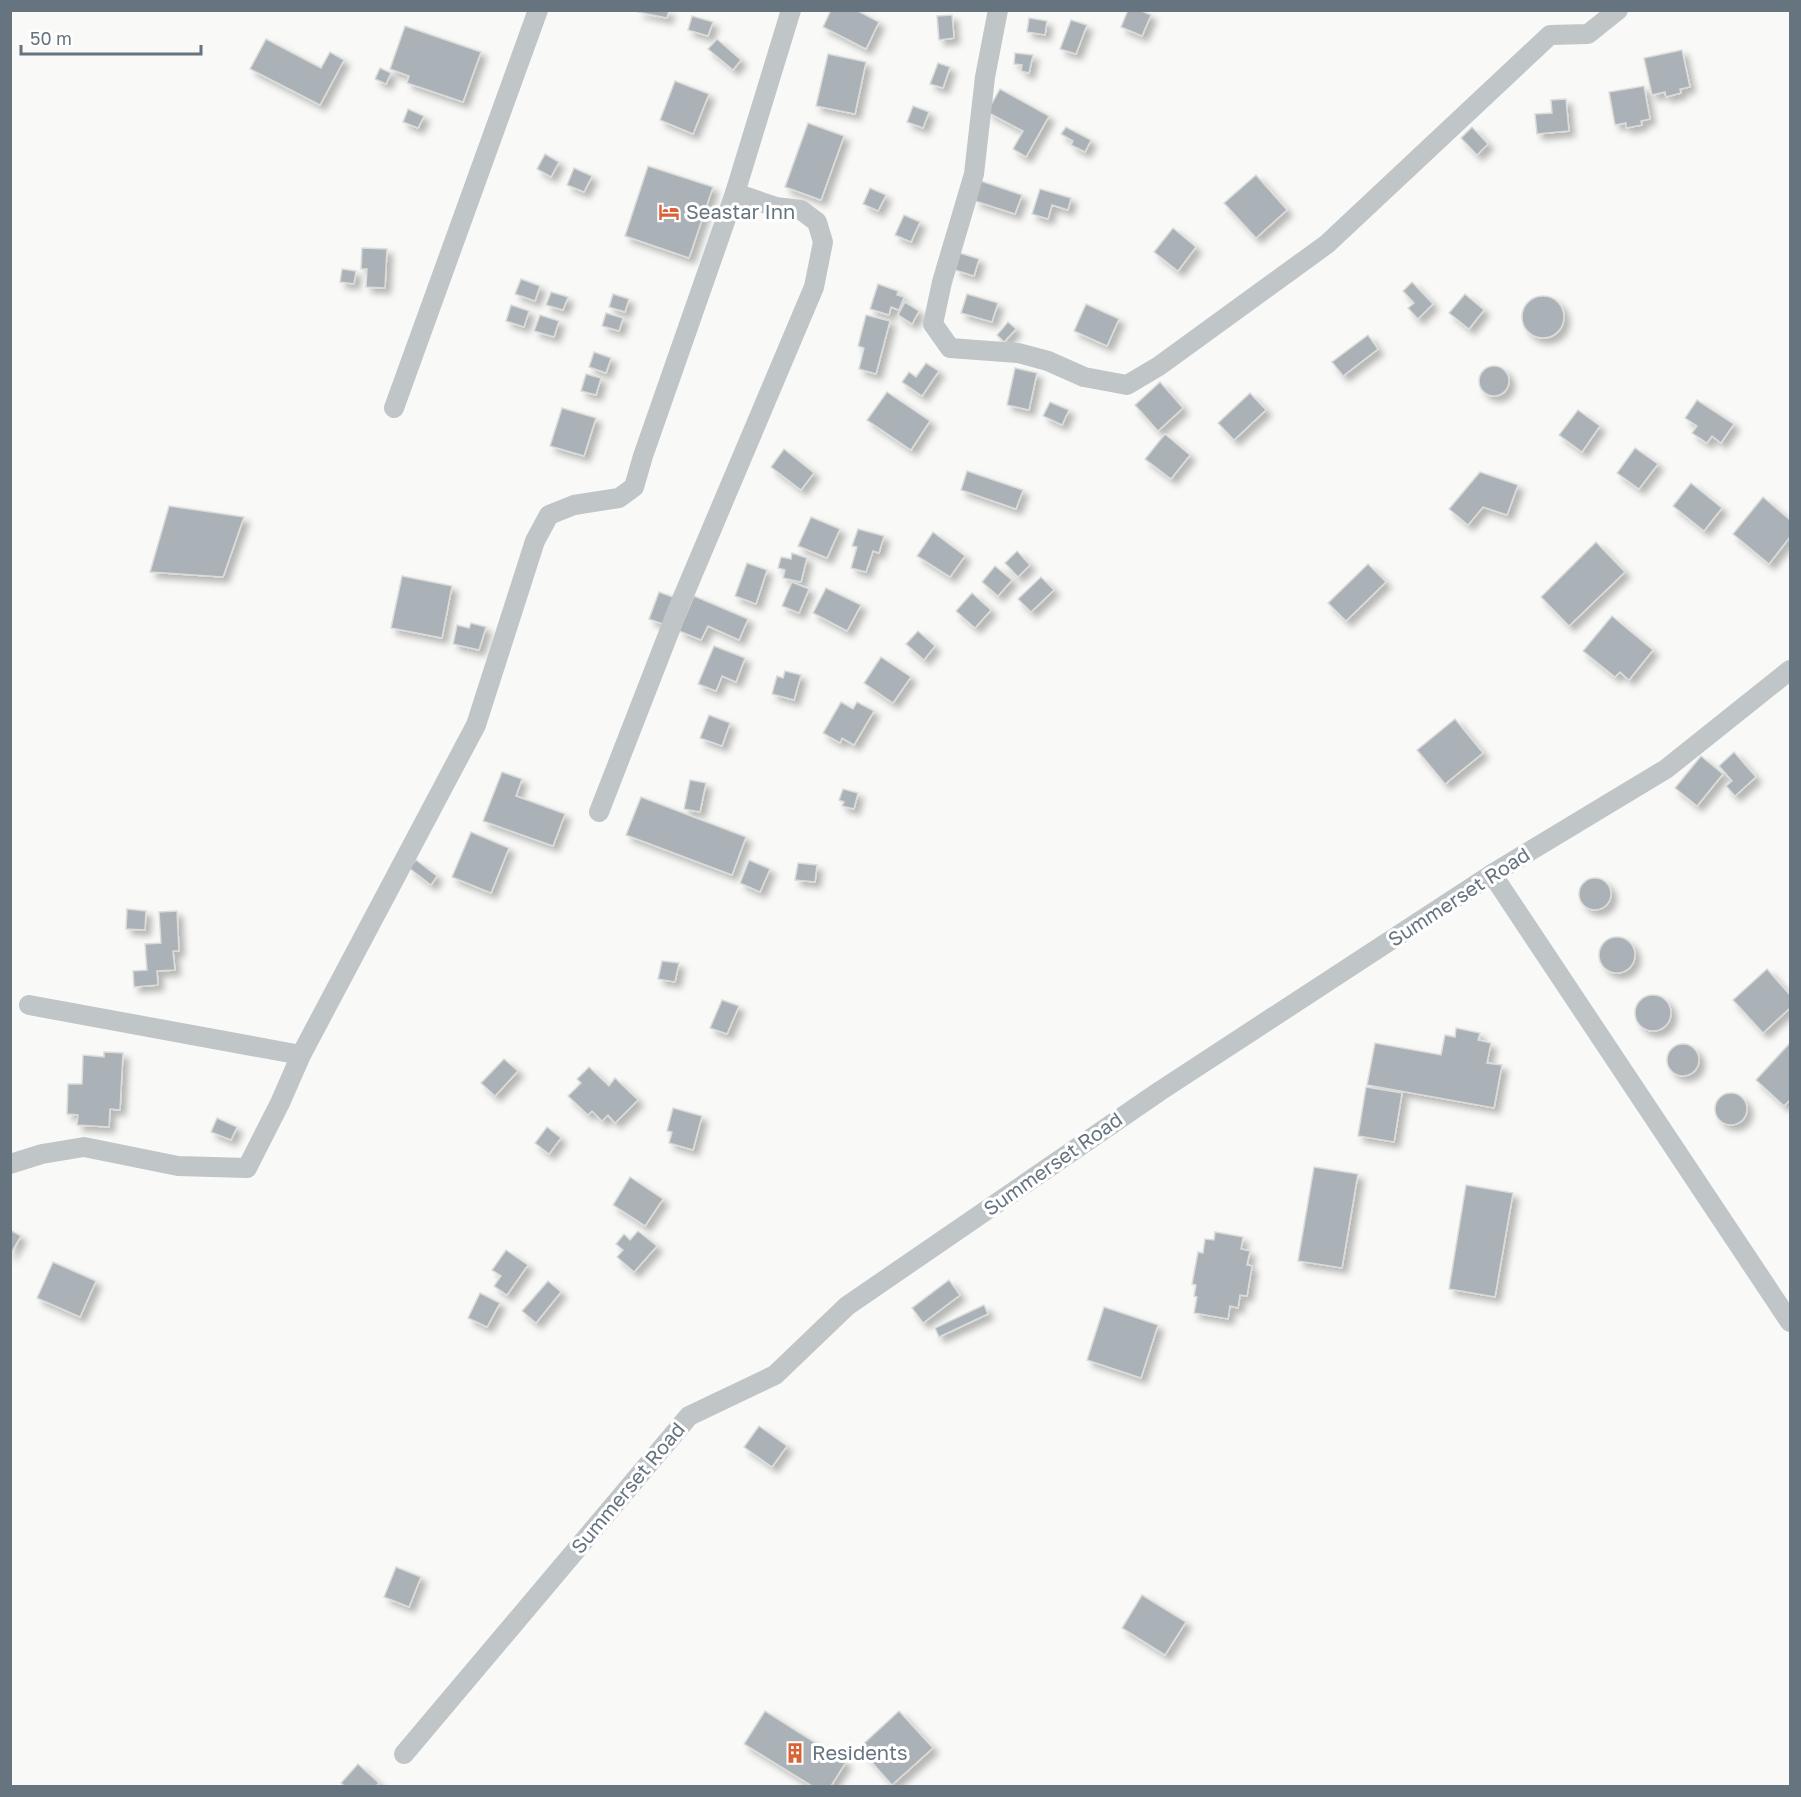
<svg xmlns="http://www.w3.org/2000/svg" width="1801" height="1797" font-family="'Golos Text',sans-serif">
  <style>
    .building { fill: #aab2b7; stroke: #dbdbd9; stroke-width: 1.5; filter: url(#shadow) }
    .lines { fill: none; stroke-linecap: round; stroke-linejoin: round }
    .minor { stroke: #c0c5c8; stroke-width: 20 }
    .labels { text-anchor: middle; stroke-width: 6; stroke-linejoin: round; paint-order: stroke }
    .poi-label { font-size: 20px; fill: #667480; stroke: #fff; text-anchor: start }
    .street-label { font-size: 20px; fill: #667480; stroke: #fff }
  </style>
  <defs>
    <filter id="shadow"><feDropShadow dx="5.5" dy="5.5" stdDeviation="3" flood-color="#0004"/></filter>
  </defs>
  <rect width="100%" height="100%" fill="#f9f9f7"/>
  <!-- building -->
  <g class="building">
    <polygon points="639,10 669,10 667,18 638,12"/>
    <polygon points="831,10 856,10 879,22 866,49 823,27"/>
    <polygon points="1128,10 1139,10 1151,15 1142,36 1121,27"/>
    <polygon points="952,15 954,38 939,40 937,16"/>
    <polygon points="692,16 713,22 708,36 688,30"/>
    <polygon points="1029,18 1047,21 1045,35 1027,32"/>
    <polygon points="1071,20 1087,25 1076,54 1060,49"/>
    <polygon points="405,26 481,52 463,102 407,83 409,76 390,69"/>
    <polygon points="266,39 321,68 330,52 344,60 320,105 250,69"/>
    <polygon points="717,39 741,60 733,70 708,49"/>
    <polygon points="1682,50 1690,87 1680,89 1681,93 1666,97 1665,92 1652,95 1644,58"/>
    <polygon points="1015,53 1033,55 1029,73 1021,71 1022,65 1014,64"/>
    <polygon points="828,54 866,62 855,114 816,106"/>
    <polygon points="938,63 950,67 943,88 930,84"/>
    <polygon points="380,68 391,73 386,84 375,79"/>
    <polygon points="675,81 709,94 693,134 660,120"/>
    <polygon points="1644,86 1650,119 1641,121 1642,125 1626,128 1626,123 1615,125 1609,92"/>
    <polygon points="1000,89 1049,116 1026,157 1013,149 1023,131 987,112"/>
    <polygon points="1566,99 1569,131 1537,134 1535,114 1552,113 1551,100"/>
    <polygon points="913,106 929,112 923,128 907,122"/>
    <polygon points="408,109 424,116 418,128 403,122"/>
    <polygon points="808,123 844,136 821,200 785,187"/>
    <polygon points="1066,127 1091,140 1085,152 1071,145 1073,141 1061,134"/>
    <polygon points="1472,127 1488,144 1477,155 1461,138"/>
    <polygon points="545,154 559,162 551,177 537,169"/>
    <polygon points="648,166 713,187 689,258 625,236"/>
    <polygon points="574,168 592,176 584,192 567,185"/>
    <polygon points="1256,175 1287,210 1256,238 1224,203"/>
    <polygon points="981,181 1022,195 1015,214 975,201"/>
    <polygon points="870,188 886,195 878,211 863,204"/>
    <polygon points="1040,189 1071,198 1068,210 1052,205 1048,219 1032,214"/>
    <polygon points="904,215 920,222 911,242 895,235"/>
    <polygon points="1173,228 1196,247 1178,271 1154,252"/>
    <polygon points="362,248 387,249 385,288 366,287 367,269 361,269"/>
    <polygon points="960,253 979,259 974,276 955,270"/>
    <polygon points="342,269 356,271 354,284 340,282"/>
    <polygon points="521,279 540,286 535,301 515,294"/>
    <polygon points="1412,282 1433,304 1418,319 1408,308 1414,303 1403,291"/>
    <polygon points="878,284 898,291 897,295 904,297 899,310 891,307 889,315 870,309"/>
    <polygon points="551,292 568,297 563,310 546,305"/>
    <polygon points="613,294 629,299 625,312 609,307"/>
    <polygon points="967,294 998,303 992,322 961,313"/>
    <polygon points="1465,294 1484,310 1469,329 1449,313"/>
    <circle cx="1543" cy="317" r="21"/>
    <polygon points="905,302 919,311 912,324 898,315"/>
    <polygon points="1086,304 1119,319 1107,346 1074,331"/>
    <polygon points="511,305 529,311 524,327 506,321"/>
    <polygon points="606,313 623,318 619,331 602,326"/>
    <polygon points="540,315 559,321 554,337 534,331"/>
    <polygon points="866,315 890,321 876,374 859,369 864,348 858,346"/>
    <polygon points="1008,322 1016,329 1004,342 997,335"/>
    <polygon points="1368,335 1378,349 1343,376 1332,362"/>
    <polygon points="594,352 611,358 606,373 589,367"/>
    <polygon points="926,363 939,371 922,396 902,382 909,372 916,377"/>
    <circle cx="1494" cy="381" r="15"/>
    <polygon points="1015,368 1037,373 1029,410 1007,405"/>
    <polygon points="586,374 601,378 596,395 581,391"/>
    <polygon points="1160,382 1183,408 1158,431 1135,405"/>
    <polygon points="887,392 930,421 911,450 867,420"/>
    <polygon points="1250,393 1266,410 1234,440 1218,423"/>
    <polygon points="1697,400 1734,424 1721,443 1712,436 1707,443 1692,433 1697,426 1685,418"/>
    <polygon points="1050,402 1069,410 1062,425 1043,416"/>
    <polygon points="562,408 596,418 584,456 550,446"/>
    <polygon points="1578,410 1600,426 1582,452 1559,435"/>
    <polygon points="1165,434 1190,455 1171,479 1145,459"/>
    <polygon points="1635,448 1658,464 1639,489 1617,473"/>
    <polygon points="784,449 814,473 801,490 771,467"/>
    <polygon points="967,471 1023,490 1016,509 961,490"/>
    <polygon points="1480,472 1518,485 1507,515 1483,507 1468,525 1449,509"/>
    <polygon points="1691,483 1722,508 1704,531 1673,506"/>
    <polygon points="1763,497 1790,520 1790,537 1769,564 1733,534"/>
    <polygon points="169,506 244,517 223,577 150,572"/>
    <polygon points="811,517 840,529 827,558 798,546"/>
    <polygon points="858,529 884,536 879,553 873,551 866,572 851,568 857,547 852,546"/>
    <polygon points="933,532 965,556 950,577 917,556"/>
    <polygon points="1596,542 1625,572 1569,626 1541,597"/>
    <polygon points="1017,551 1030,565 1018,577 1005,563"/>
    <polygon points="792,553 807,558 801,582 783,578 785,570 778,568 781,557 791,559"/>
    <polygon points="747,563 767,570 756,604 735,596"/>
    <polygon points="1368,564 1386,582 1346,621 1328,603"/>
    <polygon points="995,566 1012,580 998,596 982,582"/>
    <polygon points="402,576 452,586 442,638 391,628"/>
    <polygon points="1041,577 1054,590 1031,612 1018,599"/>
    <polygon points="792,582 809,589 799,613 782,606"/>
    <polygon points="826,588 861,605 847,631 813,613"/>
    <polygon points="659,592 678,599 668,626 649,619"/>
    <polygon points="972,593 991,610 975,628 956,611"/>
    <polygon points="694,596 748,619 739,640 708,626 701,640 679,631"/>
    <polygon points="1612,616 1653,650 1629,680 1620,672 1615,677 1583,651"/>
    <polygon points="471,623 486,627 479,650 453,644 457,625 469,628"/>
    <polygon points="918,631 935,646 924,660 906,644"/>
    <polygon points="714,646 745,658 736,682 722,676 716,691 698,684"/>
    <polygon points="881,657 911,677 893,703 864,683"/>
    <polygon points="785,671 801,675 794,700 772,694 777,676 783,678"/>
    <polygon points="841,702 853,709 857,702 874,711 854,745 842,738 840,743 823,733"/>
    <polygon points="709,715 730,723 722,746 700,738"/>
    <polygon points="1455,719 1483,753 1445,784 1417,750"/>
    <polygon points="1734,752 1756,777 1735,796 1726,786 1732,781 1719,766"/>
    <polygon points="1701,756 1723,774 1697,806 1675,788"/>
    <polygon points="502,772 522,779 516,796 565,814 553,846 483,821"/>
    <polygon points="690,780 706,783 700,812 684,809"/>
    <polygon points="843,789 858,793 854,809 842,806 844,802 839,800"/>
    <polygon points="641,797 746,837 732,875 626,835"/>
    <polygon points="471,832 509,848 491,893 452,877"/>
    <polygon points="416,860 437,876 431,885 409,868"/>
    <polygon points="749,860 770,869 760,892 740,883"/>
    <polygon points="798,863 817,865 815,882 795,880"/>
    <circle cx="1595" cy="894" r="16"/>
    <polygon points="127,909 146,911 145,930 126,929"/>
    <polygon points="177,911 179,951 173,951 175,970 157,971 158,985 134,987 133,971 147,970 145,944 161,943 159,912"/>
    <circle cx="1617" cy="955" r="18"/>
    <polygon points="662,961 679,963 675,982 658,979"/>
    <polygon points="1767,969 1790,995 1790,1008 1763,1033 1733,1000"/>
    <circle cx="1653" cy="1013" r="18"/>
    <polygon points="722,1000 739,1006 727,1034 710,1028"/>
    <polygon points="1456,1028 1480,1033 1478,1040 1491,1043 1487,1063 1502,1065 1494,1108 1367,1085 1375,1043 1441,1055 1445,1035 1455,1037"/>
    <polygon points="1790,1043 1790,1100 1784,1106 1756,1080"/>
    <circle cx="1683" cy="1060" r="16"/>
    <polygon points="104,1052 123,1053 120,1110 110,1109 109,1127 77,1125 78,1115 67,1114 68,1084 82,1084 83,1055 104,1057"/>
    <polygon points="504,1059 518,1071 495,1096 481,1083"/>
    <polygon points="589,1067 609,1086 615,1078 638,1100 615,1123 608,1115 602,1121 592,1111 588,1115 568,1096 581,1083 577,1079"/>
    <polygon points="1366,1087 1402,1093 1394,1142 1358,1136"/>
    <circle cx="1731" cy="1109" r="16"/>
    <polygon points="673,1108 702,1116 693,1150 669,1143 672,1132 667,1131"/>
    <polygon points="217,1118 237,1127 231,1140 211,1132"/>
    <polygon points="547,1127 561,1138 549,1154 535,1143"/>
    <polygon points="1314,1167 1358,1174 1342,1268 1298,1261"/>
    <polygon points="630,1177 663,1199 645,1226 613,1205"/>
    <polygon points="1466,1185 1513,1193 1495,1297 1449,1289"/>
    <polygon points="10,1230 21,1236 10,1255"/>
    <polygon points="638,1231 657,1246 634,1272 617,1257 623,1250 616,1244 624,1234 630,1240"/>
    <polygon points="1215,1232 1243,1237 1241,1249 1250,1251 1247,1265 1252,1266 1247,1296 1240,1295 1238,1308 1230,1306 1228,1319 1194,1313 1197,1297 1194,1296 1196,1285 1192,1284 1198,1252 1203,1253 1205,1239 1214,1240"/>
    <polygon points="506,1250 528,1265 507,1295 494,1286 501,1276 492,1270"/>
    <polygon points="53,1262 96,1281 80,1317 37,1298"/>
    <polygon points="949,1280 960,1295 923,1323 912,1308"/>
    <polygon points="548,1281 561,1292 536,1323 522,1311"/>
    <polygon points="480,1293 500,1303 487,1327 468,1318"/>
    <polygon points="984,1305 988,1314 939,1337 935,1328"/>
    <polygon points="1104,1307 1158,1325 1141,1378 1087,1360"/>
    <polygon points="759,1426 787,1446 772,1467 744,1447"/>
    <polygon points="396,1567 421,1577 409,1607 384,1597"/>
    <polygon points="1142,1595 1186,1622 1165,1655 1122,1628"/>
    <polygon points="765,1711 846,1762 831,1786 812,1786 744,1744"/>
    <polygon points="899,1711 933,1748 892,1785 859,1748"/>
    <polygon points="358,1764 379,1783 376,1786 344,1786 341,1783"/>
  </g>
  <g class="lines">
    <!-- minor -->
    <g class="minor">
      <polyline points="998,10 985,77 974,174 942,282 933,324 950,348 1018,353 1048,361 1084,377 1127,385 1159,366 1327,244 1550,35 1588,34 1618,10"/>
      <polyline points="394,408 538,10"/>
      <polyline points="599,812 680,604 814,287 823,242 817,222 801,210 776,207 735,193"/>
      <polyline points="1492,874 1790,1322"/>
      <polyline points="29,1005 301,1055"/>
      <polyline points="10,1164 42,1154 84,1147 178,1166 247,1168 280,1103 301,1055 476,725 535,541 549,515 574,505 619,498 634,487 643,456 735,193 791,10"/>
      <polyline points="404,1754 689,1416 775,1375 847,1306 1160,1091 1492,874 1666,769 1790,670"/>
    </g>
  </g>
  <!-- icons -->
  <defs>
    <g id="hotel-bare" transform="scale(1.62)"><path d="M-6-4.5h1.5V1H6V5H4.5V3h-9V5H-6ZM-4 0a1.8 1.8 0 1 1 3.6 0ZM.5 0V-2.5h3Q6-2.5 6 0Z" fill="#d96237" stroke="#fff" stroke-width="2.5" paint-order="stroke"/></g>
    <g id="building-bare" transform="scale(1.62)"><path d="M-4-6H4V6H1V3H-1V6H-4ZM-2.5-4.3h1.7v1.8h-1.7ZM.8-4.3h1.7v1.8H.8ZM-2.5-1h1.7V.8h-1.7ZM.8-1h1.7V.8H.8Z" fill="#d96237" stroke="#fff" stroke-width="2.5" paint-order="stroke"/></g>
  </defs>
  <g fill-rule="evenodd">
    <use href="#hotel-bare" x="669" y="212"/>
    <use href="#building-bare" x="795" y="1753"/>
  </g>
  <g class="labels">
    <!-- poi labels -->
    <g class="poi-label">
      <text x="686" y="219">Seastar Inn</text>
      <text x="812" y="1760">Residents</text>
    </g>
    <!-- street labels -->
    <g class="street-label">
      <text transform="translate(1459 897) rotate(-33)" y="7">Summerset Road</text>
      <text transform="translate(1053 1164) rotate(-35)" y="7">Summerset Road</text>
      <text transform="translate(628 1488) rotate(-50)" y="7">Summerset Road</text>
    </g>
  </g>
  <!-- border -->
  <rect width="1801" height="1797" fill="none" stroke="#667480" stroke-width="24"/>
  <!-- scale -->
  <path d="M21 45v9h180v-9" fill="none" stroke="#667480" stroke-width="3"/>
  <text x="30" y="45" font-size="18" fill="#667480" stroke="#ffffff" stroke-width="4.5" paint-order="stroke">50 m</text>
</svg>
